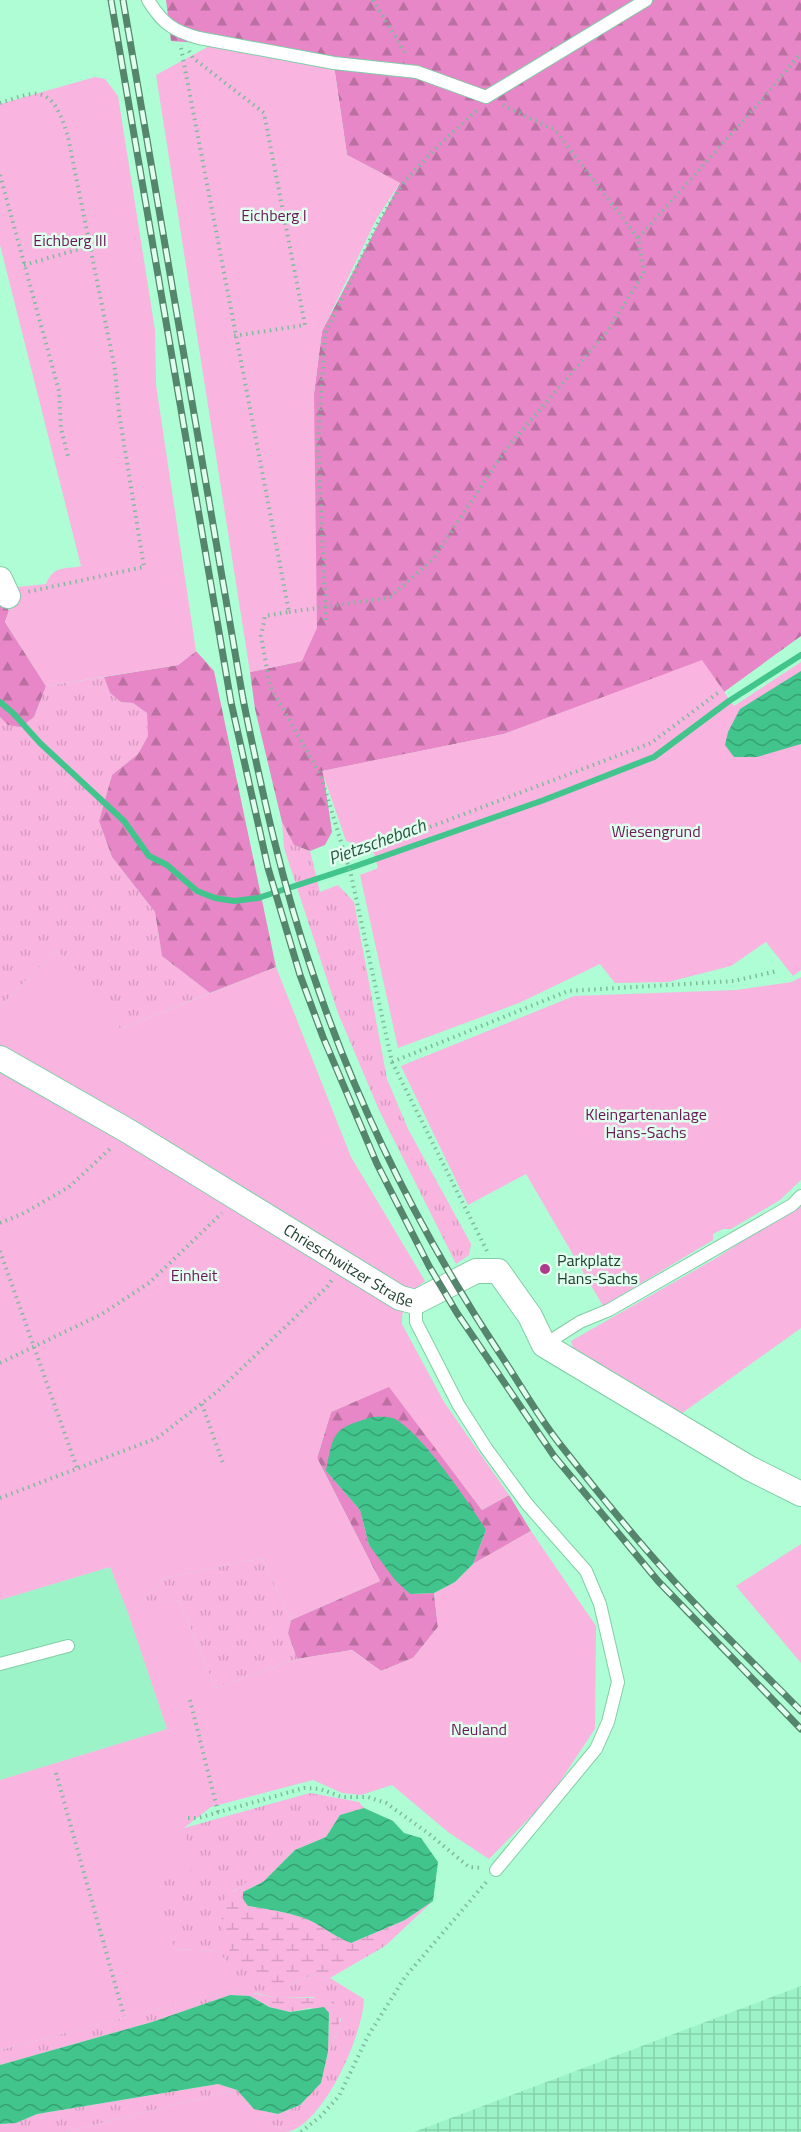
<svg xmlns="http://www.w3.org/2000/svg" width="801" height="2132" font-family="'Titillium Web',sans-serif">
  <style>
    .built { fill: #9cf3c7 }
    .industrial { fill: url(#industrial-grid) }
    .grass { fill: url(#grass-tufts) }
    .forest { fill: url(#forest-firs) }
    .wetland { fill: url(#wetland-marsh) }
    .green { fill: #f9b4e0 }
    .water { fill: url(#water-waves) }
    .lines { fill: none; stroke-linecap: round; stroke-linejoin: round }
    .stream { stroke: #41c58c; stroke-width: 6 }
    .lane-casing { stroke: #81cea7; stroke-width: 14 }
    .street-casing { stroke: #81cea7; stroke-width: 26 }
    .path { stroke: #7ebb9b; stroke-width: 4; stroke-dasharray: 1.5 4.5; stroke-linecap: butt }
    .lane { stroke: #fff; stroke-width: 12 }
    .street { stroke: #fff; stroke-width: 24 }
    .rail-casing { stroke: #55856c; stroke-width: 7 }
    .rail { stroke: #e1feee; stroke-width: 4.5; stroke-dasharray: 14; stroke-linecap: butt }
    .poi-dot { fill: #b0388e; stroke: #e1feee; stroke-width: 2 }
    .labels { text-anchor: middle; stroke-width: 5; stroke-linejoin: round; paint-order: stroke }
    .park-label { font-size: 16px; fill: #6c1756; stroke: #e1feee }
    .poi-label { font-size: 16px; fill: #203f30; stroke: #e1feee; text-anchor: start }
    .street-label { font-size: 16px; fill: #203f30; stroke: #e1feee }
    .water-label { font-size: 18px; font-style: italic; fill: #265841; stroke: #e1feee }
  </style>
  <defs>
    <pattern id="industrial-grid" width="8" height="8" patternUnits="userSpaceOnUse" patternTransform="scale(1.5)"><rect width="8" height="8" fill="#9cf3c7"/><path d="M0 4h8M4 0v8" fill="none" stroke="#86d1ab"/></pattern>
    <pattern id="grass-tufts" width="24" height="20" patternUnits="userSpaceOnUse" patternTransform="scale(1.5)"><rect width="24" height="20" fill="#f9b4e0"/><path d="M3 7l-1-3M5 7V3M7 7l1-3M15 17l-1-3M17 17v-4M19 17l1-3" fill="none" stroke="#d59cc0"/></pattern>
    <pattern id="forest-firs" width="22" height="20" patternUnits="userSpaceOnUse" patternTransform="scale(1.5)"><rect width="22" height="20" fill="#e787c7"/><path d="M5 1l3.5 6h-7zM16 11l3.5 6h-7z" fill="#bb70a2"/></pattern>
    <pattern id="wetland-marsh" width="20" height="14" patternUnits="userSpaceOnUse" patternTransform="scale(1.5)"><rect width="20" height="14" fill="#f9b4e0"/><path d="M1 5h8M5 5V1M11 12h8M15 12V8" fill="none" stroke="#d59cc0"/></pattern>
    <pattern id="water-waves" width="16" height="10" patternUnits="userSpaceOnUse" patternTransform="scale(1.5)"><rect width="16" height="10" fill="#41c58c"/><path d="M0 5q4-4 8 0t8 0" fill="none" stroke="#36a173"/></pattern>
  </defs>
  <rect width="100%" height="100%" fill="#affdd4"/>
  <!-- built -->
  <polygon class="built" points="110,1567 128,1613 167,1729 0,1780 0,1600"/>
  <!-- industrial -->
  <polygon class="industrial" points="801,1986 801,2132 414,2132"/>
  <!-- grass -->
  <g class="grass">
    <polygon points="104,677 110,693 121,702 133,703 147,713 148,736 138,754 112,775 99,821 112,857 155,912 162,956 210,993 120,1029 96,989 56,950 0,1007 0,717 8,725 34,717 46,686"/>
    <polygon points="282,822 294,845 310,851 320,892 338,885 354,902 387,1079 408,1129 471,1244 469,1255 456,1264 379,1110 338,1013 284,848"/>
    <polygon points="262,1558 291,1620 288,1633 297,1659 215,1688 179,1600 135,1609 163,1578"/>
    <path d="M310 1793 359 1802 364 1808 340 1815 326 1837 295 1850 247 1883 233 1891 284 1987 312 1975 330 1978 364 1999C363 2034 325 2122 288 2132L235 2107 230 2091 65 2132H0V2124L16 2123 37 2114 218 2084 237 2090 254 2109 278 2114 300 2105 321 2083 328 2053 336 2036 341 2019 314 1997 279 1998 255 1993 230 1995 152 2022 0 2065V2050L245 1986 218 1951 174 1949 153 1882 184 1828Z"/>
  </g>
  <!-- forest -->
  <g class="forest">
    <polygon points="166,0 801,0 801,636 724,692 702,661 504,734 323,771 332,832 325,845 310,851 294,845 282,822 255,709 250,672 302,661 314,393 322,331 400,183 347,155 334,66 213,44 171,41"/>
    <polygon points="0,596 9,611 5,622 46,686 34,717 20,727 8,725 0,717"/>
    <polygon points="196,651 214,671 276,967 210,993 162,956 155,912 112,857 99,821 112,775 138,754 148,736 147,713 133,703 121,702 110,693 104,677 178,665"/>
    <polygon points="389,1386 482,1510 509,1495 531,1531 473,1564 486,1530 326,1471 360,1510 369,1545 410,1594 434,1593 438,1627 413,1658 381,1671 352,1650 297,1659 288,1633 291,1620 380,1581 317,1458 331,1412"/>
  </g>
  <!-- wetland -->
  <g class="wetland">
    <path d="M295 1850 263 1882 243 1892 248 1906C268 1909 290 1912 309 1920 324 1927 335 1937 351 1943L405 1920 433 1901 385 1946 330 1978 312 1975 284 1987C272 1981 255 1977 244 1969 226 1956 220 1923 221 1902 241 1884 272 1866 295 1850Z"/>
    <path d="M246 1992 279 1998H330C348 2014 337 2034 328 2053L329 2014 310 2008 290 2012 269 2007 250 1996 230 1995Z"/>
  </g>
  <!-- green -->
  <g class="green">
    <polygon points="213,44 334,66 347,155 400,183 377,218 322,331 314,393 317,628 302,661 250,672 156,75"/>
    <path d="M95 77 105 79 118 96 155 330 156 385 196 651 178 665 46 686 5 622 13 598 8 588 46 584C54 565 63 570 81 566L0 245V104Z"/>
    <polygon points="702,660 734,706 801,662 801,970 793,976 766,942 731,966 668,982 615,983 600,964 519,1003 398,1048 360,875 378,868 371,844 362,846 346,841 322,771 504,734"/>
    <path d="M56 950 97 989 120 1029 276 967 351 1157 425 1281C411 1291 401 1306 402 1324L444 1402 509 1495 482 1510 389 1387 331 1412 317 1458 380 1581 291 1620 262 1558 163 1578 136 1608 179 1600 215 1688 297 1659 352 1650 381 1671 413 1658 438 1627 434 1593 455 1582 473 1564 531 1531 596 1626 595 1729 549 1798 489 1859 448 1832 392 1785 361 1795 342 1793 313 1780 211 1807 184 1828 194 1869 154 1882 174 1949 218 1951 246 1986 0 2050V1780L167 1729 128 1613 110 1567 0 1600V1007Z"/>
    <polygon points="801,977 801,1180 780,1200 731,1229 723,1229 713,1234 713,1240 603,1306 526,1174 468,1205 401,1066 574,996 736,990 792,982"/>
    <polygon points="801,1203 801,1328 681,1414 573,1348 571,1341 718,1257"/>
    <polygon points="801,1544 801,1663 736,1586"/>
    <polygon points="230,2091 236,2107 288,2132 65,2132"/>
  </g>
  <!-- water -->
  <g class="water">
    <polygon points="801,671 801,744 757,757 734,757 725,745 728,732 740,709"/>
    <path d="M372 1417C378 1417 389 1416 395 1419 422 1434 469 1502 486 1530L473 1564 455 1582 434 1593 410 1594 395 1580 369 1545 360 1510 326 1471C334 1432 332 1429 372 1417Z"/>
    <path d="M364 1808 393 1821 404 1833 421 1838 438 1862 433 1901 405 1920 351 1943C335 1937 324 1927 309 1920 290 1912 268 1909 248 1906L243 1899V1892L263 1882 295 1850 326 1837 340 1815Z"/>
    <polygon points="230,1995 250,1996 269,2007 290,2012 324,2007 329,2013 328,2052 321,2083 300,2105 278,2114 254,2109 237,2090 218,2084 37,2114 16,2123 0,2124 0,2065 152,2022"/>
  </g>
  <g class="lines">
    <!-- stream -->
    <polyline class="stream" points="0,702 13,713 40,743 124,821 149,856 167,865 197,891 215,898 234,901 258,898 353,867 544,800 654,757 729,701 801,655"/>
    <!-- lane casing -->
    <g class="lane-casing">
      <g id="lane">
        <path d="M148 0C162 23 173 31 199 38L334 63 417 72 486 97 646 0"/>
        <polyline points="416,1302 416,1322 458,1404 486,1448 527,1504 586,1571 600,1604 618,1682 608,1722 596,1749 496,1870"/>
        <polyline points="544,1345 580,1322 609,1310 792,1205 801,1196"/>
        <polyline points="0,1664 68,1646"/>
      </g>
    </g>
    <!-- street casing -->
    <g class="street-casing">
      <g id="street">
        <polyline points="0,579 8,596"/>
        <path id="s1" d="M0 1058 128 1131 400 1298 416 1302 476 1271H498L530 1316 544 1345 749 1468 801 1494"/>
      </g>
    </g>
    <!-- path -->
    <g class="path">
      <polyline points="373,0 407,56"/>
      <polyline points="181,48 289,612 265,616 261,636 270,686 321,776 351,875 392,1062 487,1251"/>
      <polyline points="189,51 193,58 264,113 305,325 234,336"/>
      <path d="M0 103C10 100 22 95 32 94 55 91 63 121 68 137L115 370 119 413 144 567 27 592"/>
      <polyline points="503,105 555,130 638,238"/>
      <polyline points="0,175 59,391 61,429 68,456"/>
      <polyline points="24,265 90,246"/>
      <polyline points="289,612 389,598 433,559 506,449 606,333 644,273 638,238 758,104 801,53"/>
      <polyline points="326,620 318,443 325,334 380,219 404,182 437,147 477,110"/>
      <polyline points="345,856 372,849 651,743 719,692"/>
      <polyline points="392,1062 568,991 734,981 777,971"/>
      <polyline points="0,1223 22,1214 69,1187 113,1146"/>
      <polyline points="0,1251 77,1468"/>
      <polyline points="0,1363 102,1314 149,1283 222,1213"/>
      <polyline points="202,1404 224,1466"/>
      <polyline points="0,1498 157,1438 218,1391 327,1287 332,1280"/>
      <polyline points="190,1700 218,1812"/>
      <polyline points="56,1773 124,2016"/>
      <polyline points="188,1818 198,1818 304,1788 320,1789 342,1797 368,1797 386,1803 428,1833 469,1867 481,1868"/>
      <polyline points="301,2132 321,2116 339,2096 368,2036 405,1977 488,1880"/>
    </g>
    <!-- lane -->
    <use href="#lane" class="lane"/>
    <!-- street -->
    <use href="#street" class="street"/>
    <!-- rail casing -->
    <g class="rail-casing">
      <g id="rail">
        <polyline points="111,0 231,702 268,868 300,975 323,1037 377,1164 429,1266 457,1313 554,1456 658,1581 801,1729"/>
        <path d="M123 0 243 699C262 792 282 884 313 974 359 1111 424 1240 504 1360 523 1389 541 1421 563 1448 596 1490 630 1532 665 1571 708 1620 756 1665 801 1711"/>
      </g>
    </g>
    <!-- rail -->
    <use href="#rail" class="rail"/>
  </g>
  <!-- markers -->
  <circle class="poi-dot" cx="545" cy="1269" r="6"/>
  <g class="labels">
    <!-- park labels -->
    <g class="park-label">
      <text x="274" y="221">Eichberg I</text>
      <text x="70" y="246">Eichberg III</text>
      <text x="656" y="837">Wiesengrund</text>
      <text x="646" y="1120">Kleingartenanlage<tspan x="646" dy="18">Hans-Sachs</tspan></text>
      <text x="194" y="1281">Einheit</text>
      <text x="479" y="1735">Neuland</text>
    </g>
    <!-- poi labels -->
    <g class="poi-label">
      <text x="557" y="1266">Parkplatz<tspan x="557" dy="18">Hans-Sachs</tspan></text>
    </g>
    <!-- street labels -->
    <g class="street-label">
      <text dy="6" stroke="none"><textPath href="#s1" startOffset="406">Chrieschwitzer Straße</textPath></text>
    </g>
    <!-- water labels -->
    <g class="water-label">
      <text transform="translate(377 842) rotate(-20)" y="6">Pietzschebach</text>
    </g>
  </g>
</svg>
